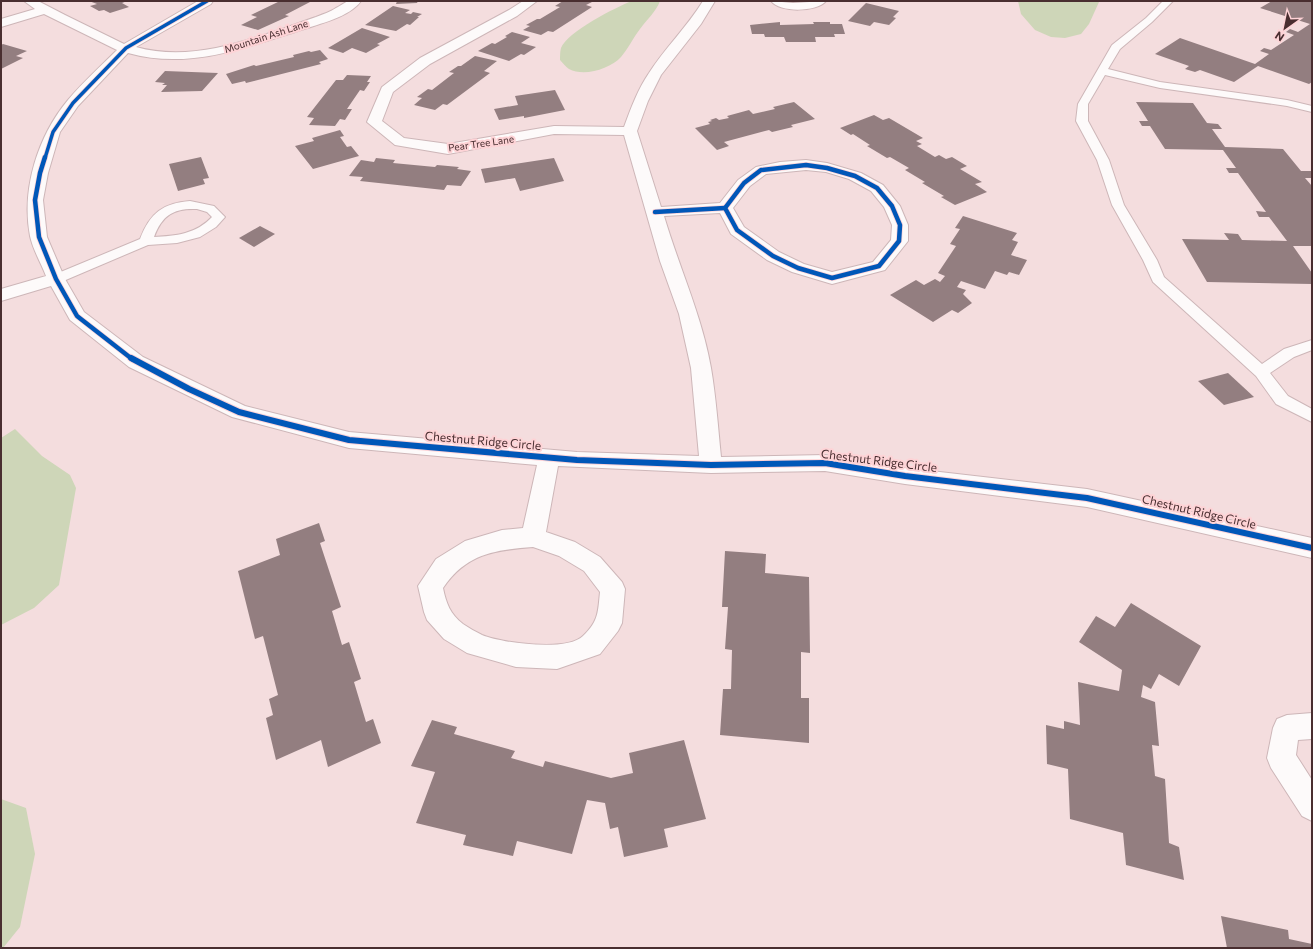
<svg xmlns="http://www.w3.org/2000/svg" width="1313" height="949" font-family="Commissioner,sans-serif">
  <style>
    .green { fill: #ced6b8 }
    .building { fill: #937e80 }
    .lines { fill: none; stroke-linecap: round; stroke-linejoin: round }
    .lane-casing { stroke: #cdb6b8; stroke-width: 2 }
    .street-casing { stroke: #cdb6b8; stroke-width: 2 }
    .lane { fill: #fdfafa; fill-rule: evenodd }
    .street { fill: #fdfafa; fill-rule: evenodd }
    .cycleway-far2-casing { stroke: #fed3d6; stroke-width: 5 }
    .cycleway-far1-casing { stroke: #fed3d6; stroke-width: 6 }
    .cycleway-casing { stroke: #fed3d6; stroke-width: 8 }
    .cycleway-far2 { stroke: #0057b8; stroke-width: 3.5 }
    .cycleway-far1 { stroke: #0057b8; stroke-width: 4.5 }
    .cycleway { stroke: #0057b8; stroke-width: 6 }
    .labels { text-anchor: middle; stroke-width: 4; stroke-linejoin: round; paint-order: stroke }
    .far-street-label { font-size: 10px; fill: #492e30; stroke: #fed3d6 }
    .street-label { font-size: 12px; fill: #492e30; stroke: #fed3d6 }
  </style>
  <rect width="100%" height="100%" fill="#f4ddde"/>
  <!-- green -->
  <g class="green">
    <path d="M632 1H660C656 12 647 19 640 29 633 38 628 49 621 57 610 69 584 77 569 69 566 67 563 63 560 60 560 57 560 51 561 48 567 32 616 7 632 1Z"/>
    <polygon points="1018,1 1098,1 1099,2 1089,24 1081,34 1065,38 1051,37 1035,30 1021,14"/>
    <polygon points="15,429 42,456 70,475 76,488 59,585 34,608 1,625 1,438"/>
    <polygon points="1,799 26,808 35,854 20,927 3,948 1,948"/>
  </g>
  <!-- building -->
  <g class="building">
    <polygon points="89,1 127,1 122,3 129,7 110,13 104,10 99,11 90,6 97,4"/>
    <polygon points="280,1 316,1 310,2 285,15 289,16 258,30 241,25 257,17 251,15"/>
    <polygon points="397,1 418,1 417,3 396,4"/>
    <polygon points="563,1 588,1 592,2 586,5 592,7 553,32 548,31 541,35 523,30 530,26 526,25 537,19 540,19 560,7 555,6"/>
    <polygon points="1272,1 1312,1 1312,82 1309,84 1258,66 1234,82 1200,70 1195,72 1185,69 1189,66 1155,54 1180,38 1255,64 1269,54 1260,51 1264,48 1271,50 1294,35 1286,32 1290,29 1298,32 1310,24 1260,8"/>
    <polygon points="866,3 899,11 893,17 896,18 889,25 874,22 870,26 848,21"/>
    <polygon points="393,6 410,10 405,13 411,14 413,12 422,14 417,17 419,17 410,25 407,24 396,31 365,25"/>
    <polygon points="780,22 780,25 814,24 813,22 830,22 830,24 842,24 845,34 834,34 835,37 815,37 816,42 786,42 784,37 765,37 764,34 752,34 750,25"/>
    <polygon points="362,28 390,37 377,44 380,45 366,53 352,48 343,53 328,48"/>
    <polygon points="512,32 530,37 521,43 536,47 524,55 521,54 509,61 478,51 492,43 495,44 507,37 505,36"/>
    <polygon points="3,44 27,51 16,56 23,58 1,69 1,45"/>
    <polygon points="320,50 328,59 319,62 321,64 246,83 245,81 232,84 226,74 254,65 256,66 294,57 293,55 309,51 311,52"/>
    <polygon points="475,56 497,61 484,71 490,73 447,105 443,104 435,110 414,105 422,98 417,97 428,89 432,90 454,73 449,72 458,66 461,66"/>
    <polygon points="165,71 218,73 202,91 161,92 167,85 162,85 165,83 155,82"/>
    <polygon points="347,75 371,76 367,82 370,82 364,91 360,90 347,109 352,109 345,120 340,119 335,126 309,125 314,118 307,117 336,80 343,80"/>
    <polygon points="555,90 565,110 524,118 524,116 499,120 494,109 518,105 515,96"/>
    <polygon points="794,102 815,119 791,125 793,127 772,132 769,130 724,142 729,146 717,150 695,128 710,124 708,122 712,121 710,120 716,118 719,120 729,118 727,116 749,110 753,114 775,109 773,107"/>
    <polygon points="1136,102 1193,103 1207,123 1218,124 1222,129 1212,129 1225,147 1283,149 1301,171 1311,171 1312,178 1305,178 1312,186 1312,246 1293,246 1312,273 1312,284 1207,282 1182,239 1229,240 1224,233 1238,234 1242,240 1287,241 1269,217 1259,217 1256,211 1266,212 1238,173 1229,173 1226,168 1236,168 1223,150 1165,149 1150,126 1142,126 1139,121 1148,121"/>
    <polygon points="874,115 883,120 889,118 923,138 916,141 922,144 917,146 935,157 939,155 946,159 952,157 967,166 960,169 982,182 975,184 987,192 955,205 941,197 944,196 922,183 925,182 905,170 909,168 890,157 887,158 867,146 870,145 853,134 851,135 840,128"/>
    <polygon points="340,130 344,136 340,137 347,147 351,146 359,156 313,169 295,146 314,141 312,138"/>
    <polygon points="201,157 209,178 203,179 205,184 178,191 169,164"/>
    <polygon points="376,158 395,160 393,163 435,167 437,165 459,167 457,169 471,171 461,186 447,185 444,190 360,181 363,177 349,176 361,160 374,162"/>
    <polygon points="554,158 564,181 520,191 515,178 485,183 481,169"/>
    <polygon points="963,216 1017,233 1012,240 1018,242 1011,255 1027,260 1019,275 1009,272 1007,275 995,271 985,289 961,281 957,287 966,290 963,294 972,303 958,313 952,310 933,322 890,295 916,280 924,285 935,279 940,282 945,276 938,273 956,246 950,244 960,229 955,228"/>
    <polygon points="260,226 275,234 254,247 239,238"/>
    <polygon points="1228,373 1254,397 1224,405 1198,381"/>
    <polygon points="319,523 325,541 320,543 341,607 332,611 342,645 349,642 361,679 354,682 366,722 373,719 381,743 328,767 321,740 276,760 266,718 273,715 269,699 278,695 263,636 255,639 238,571 280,555 276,539"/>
    <polygon points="725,551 766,554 765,573 809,577 810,653 801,652 801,698 809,698 809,743 720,735 723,689 731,689 732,650 725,649 728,607 722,607"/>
    <polygon points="1131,603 1201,646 1179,686 1159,674 1151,689 1143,685 1141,697 1155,702 1159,746 1152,745 1155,776 1165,779 1169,843 1179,847 1184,880 1126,865 1123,833 1070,819 1068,769 1047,764 1046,725 1064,729 1064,721 1080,725 1078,682 1119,691 1122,670 1079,642 1096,616 1115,627"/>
    <polygon points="432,720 457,727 454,734 515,751 511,758 543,767 545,761 611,778 633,773 629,753 684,740 706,819 664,829 668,847 624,857 618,827 610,829 605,803 587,800 572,854 517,841 513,856 463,845 466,835 416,823 435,772 411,766"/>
    <polygon points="1221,916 1288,930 1289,939 1312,944 1312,948 1227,948"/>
  </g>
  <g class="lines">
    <!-- lane casing -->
    <g class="lane-casing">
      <g id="lane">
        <polygon points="1163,1 1173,1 1152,22 1120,49 1108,69 1160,82 1287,100 1312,106 1312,112 1287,106 1160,88 1105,75 1088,104 1088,121 1109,160 1124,205 1157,260 1164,277 1262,364 1284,349 1312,340 1312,350 1294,357 1270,373 1288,396 1312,409 1312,422 1276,404 1256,376 1153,282 1143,260 1112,205 1097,160 1076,121 1078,104 1112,45 1146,18"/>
        <path d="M190 201 214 206 225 217 216 227 200 237 177 243 148 245 61 282 56 283 51 282 49 279 51 276 140 239C150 213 163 203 190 201ZM197 209 207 212 212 217C196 234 176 236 154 237 162 215 174 208 197 209Z"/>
      </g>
    </g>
    <!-- street casing -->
    <g class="street-casing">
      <g id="street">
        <path d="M24 1H38L65 15 124 44 198 1H213L211 4 136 47C196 64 260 36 316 17 323 14 330 12 336 8 340 6 345 2 349 1 353 0 357 1 361 1 350 17 319 24 301 30 245 48 188 70 128 53L78 106 60 132 48 173 43 200 47 237 65 279 84 312 143 357 245 406 349 432 577 452 699 456 691 368 679 314 660 261 624 135 554 134 448 154 395 145 367 122 382 87 420 58 509 10 523 1H537L517 16 430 64 393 92 382 121 404 138 448 144 554 126 624 127C631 108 638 89 649 73 665 48 687 27 703 1H715L701 24 661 75 648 101 637 131 661 207 720 203 738 180 756 167 780 162 806 160 827 163 861 173 883 185 900 206 908 225V241L885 270 832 284 792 272 767 260 731 234 720 213 664 216C679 267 702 316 711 368 716 397 718 427 721 457L825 455 905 468 1087 489 1312 538V558L1087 507 905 484 825 471 711 473 558 466 546 532 575 542 600 557 622 582 625 589 622 623 618 631 600 654 557 669 516 667 467 653 444 639 427 620 424 612 418 586 436 559 465 541 502 530 523 528 537 465 349 448 232 417 129 367 70 320 51 286 1 301V289L46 276C41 263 33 250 30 236 21 189 38 136 68 100 83 82 101 66 117 50L44 14 1 27V19L35 9ZM806 170 826 172 849 179 871 191 884 207 892 225 891 240 873 262 832 272 804 264 779 252 744 227 733 208 750 186 766 174ZM533 547 559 556 584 571 600 592C598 611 599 621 583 636 567 652 501 643 482 635 476 632 469 628 463 624 450 614 446 603 443 588 466 554 494 550 533 547Z"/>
        <path d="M771 1 793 3 826 1C817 12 780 13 771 1Z"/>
        <polygon points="1312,713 1312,739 1298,740 1296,755 1312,780 1312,821 1302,816 1271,768 1267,758 1273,728 1277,719 1287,715"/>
      </g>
    </g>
    <!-- lane -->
    <use href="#lane" class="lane"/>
    <!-- street -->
    <use href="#street" class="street"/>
    <!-- cycleway-far2 casing -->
    <g class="cycleway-far2-casing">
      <polyline id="cycleway-far2" points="45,158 53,132 73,103 126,48 207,1"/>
    </g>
    <!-- cycleway-far1 casing -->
    <g class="cycleway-far1-casing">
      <g id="cycleway-far1">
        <polyline points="45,157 40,173 35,200 39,237 56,279 77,316 132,359"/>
        <polygon points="806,165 827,168 855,176 877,188 892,206 900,225 899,241 879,266 832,278 798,268 773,256 737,230 725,208 744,183 761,170"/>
        <polyline points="655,212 725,208"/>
      </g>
    </g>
    <!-- cycleway casing -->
    <g class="cycleway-casing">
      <polyline id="cycleway" points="131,358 189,389 239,412 349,440 577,460 711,465 825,463 905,476 1087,498 1312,548"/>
    </g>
    <!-- cycleway-far2 -->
    <use href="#cycleway-far2" class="cycleway-far2"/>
    <!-- cycleway-far1 -->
    <use href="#cycleway-far1" class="cycleway-far1"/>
    <!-- cycleway -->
    <use href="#cycleway" class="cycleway"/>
  </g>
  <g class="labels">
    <!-- far-street labels -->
    <g class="far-street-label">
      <text transform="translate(266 36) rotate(-18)" y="4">Mountain Ash Lane</text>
      <text transform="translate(481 143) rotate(-8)" y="4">Pear Tree Lane</text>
    </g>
    <!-- street labels -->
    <g class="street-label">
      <text transform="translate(483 441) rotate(5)" y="4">Chestnut Ridge Circle</text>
      <text transform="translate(879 461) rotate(7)" y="4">Chestnut Ridge Circle</text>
      <text transform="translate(1199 512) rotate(13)" y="4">Chestnut Ridge Circle</text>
    </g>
  </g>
  <!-- border -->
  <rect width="1313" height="949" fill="none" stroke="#492e30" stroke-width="4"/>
  <!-- north arrow -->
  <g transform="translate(1285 28) rotate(213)" stroke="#fed3d6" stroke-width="3" paint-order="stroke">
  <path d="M0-3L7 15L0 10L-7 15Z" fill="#492e30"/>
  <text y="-6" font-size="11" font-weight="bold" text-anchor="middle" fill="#492e30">N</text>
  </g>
</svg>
